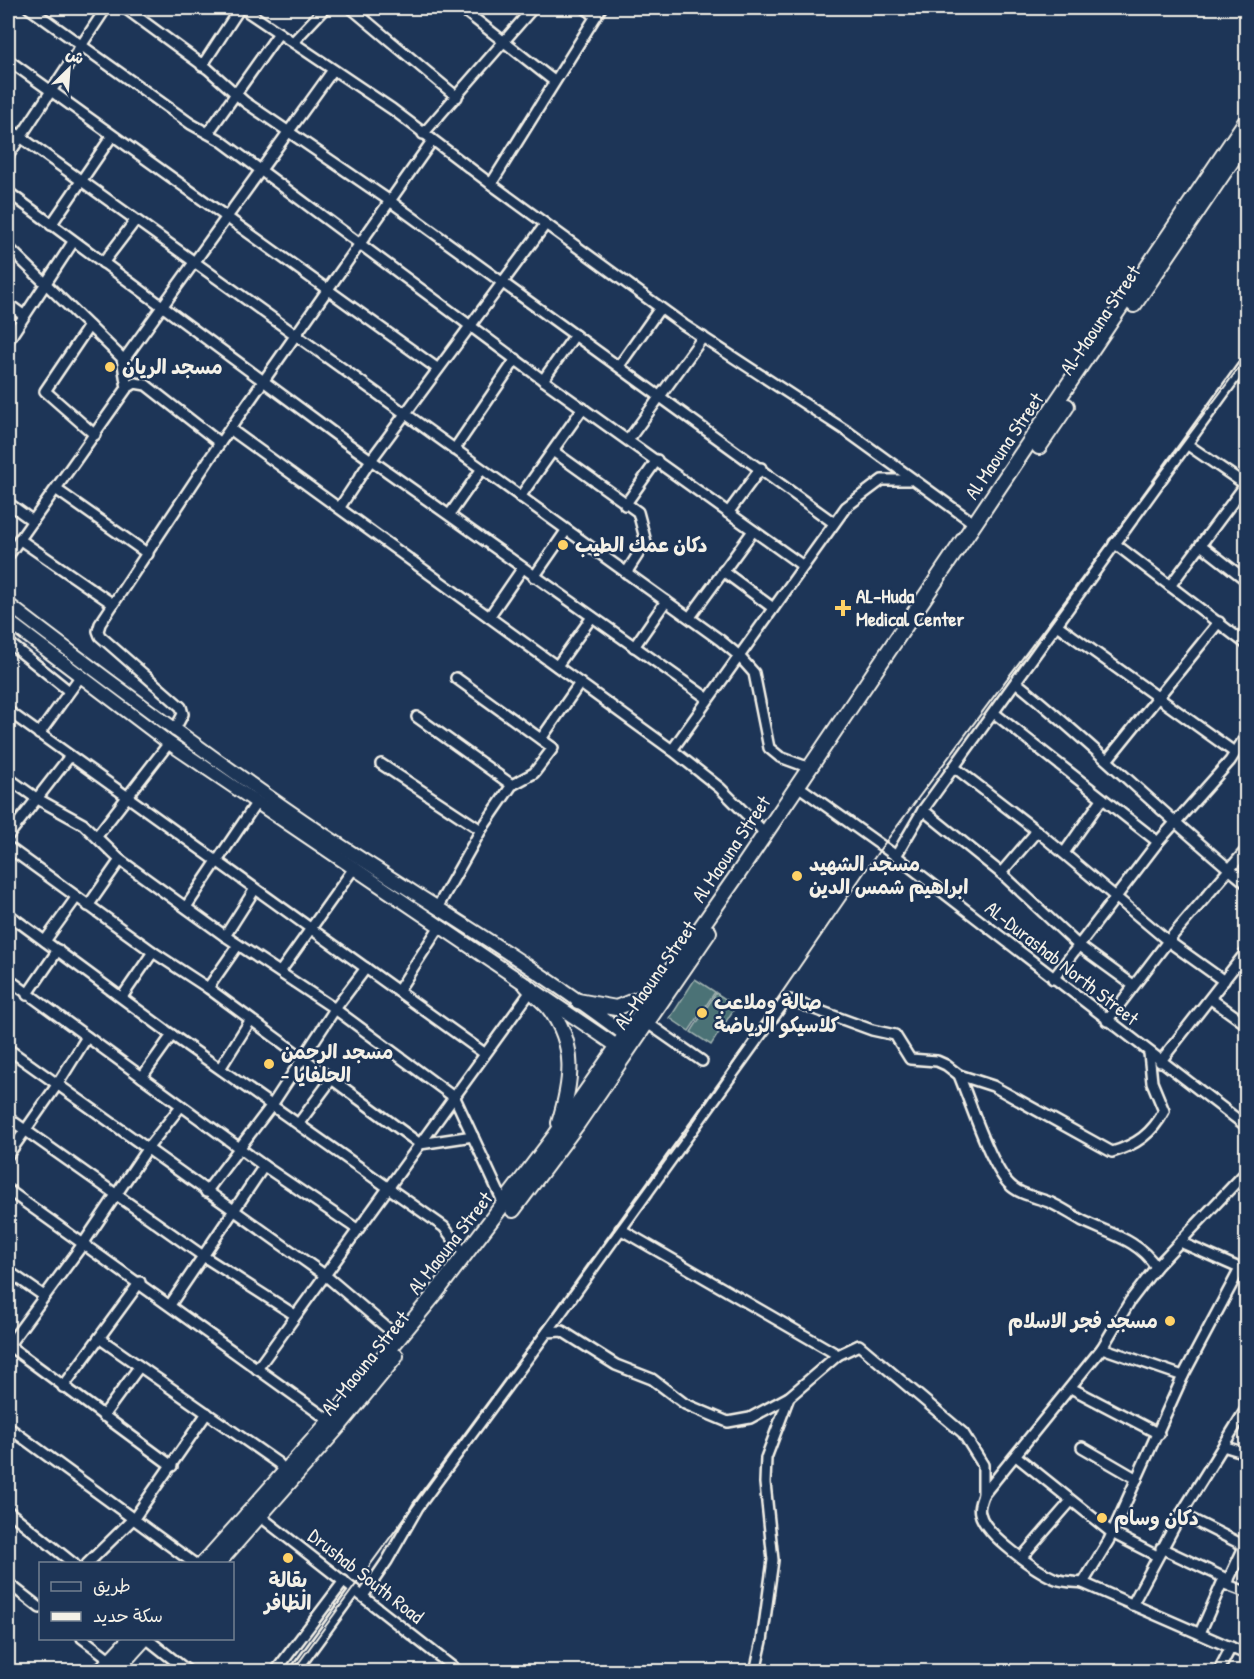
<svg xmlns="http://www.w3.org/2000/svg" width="1254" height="1679" font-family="'Patrick Hand','Playpen Sans Arabic',sans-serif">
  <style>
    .green { fill: #4b7276; stroke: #a0b2af; stroke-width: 1.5 }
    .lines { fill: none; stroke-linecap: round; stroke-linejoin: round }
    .minor-casing { stroke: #f4f1e8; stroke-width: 14 }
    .major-casing { stroke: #f4f1e8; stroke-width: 16 }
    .highway-casing { stroke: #f4f1e8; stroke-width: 18 }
    .minor { stroke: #1d3557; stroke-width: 9 }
    .major { stroke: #1d3557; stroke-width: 12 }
    .highway { stroke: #1d3557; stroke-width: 14 }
    .rail { stroke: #f4f1e8; stroke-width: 2 }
    .poi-dot { fill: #ffd166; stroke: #1d3557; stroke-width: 2 }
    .labels { text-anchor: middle; stroke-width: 4.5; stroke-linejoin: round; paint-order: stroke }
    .street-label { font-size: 20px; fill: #f4f1e8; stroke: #1d3557 }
    .poi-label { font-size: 20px; font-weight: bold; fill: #f4f1e8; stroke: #1d3557; text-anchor: start }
  </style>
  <rect width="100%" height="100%" fill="#1d3557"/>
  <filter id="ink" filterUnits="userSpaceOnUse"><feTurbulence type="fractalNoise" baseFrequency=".0167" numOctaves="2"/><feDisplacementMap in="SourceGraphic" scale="12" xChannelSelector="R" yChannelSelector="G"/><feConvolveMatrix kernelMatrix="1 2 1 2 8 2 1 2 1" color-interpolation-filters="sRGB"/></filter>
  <g filter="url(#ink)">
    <!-- green -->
    <g class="green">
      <polygon points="695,979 715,992 689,1031 670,1018"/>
      <polygon points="716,993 736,1006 711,1045 691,1032"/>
    </g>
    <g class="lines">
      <!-- minor casing -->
      <g class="minor-casing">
        <g id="minor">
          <polyline points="29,8 191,124 220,140 543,380 803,566"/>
          <polyline points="125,8 208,69 245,102 390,201 834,523"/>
          <polyline points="242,8 392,109 491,184 601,8"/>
          <polyline points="351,8 457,97"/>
          <polyline points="461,8 554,81"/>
          <polyline points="585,8 596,16"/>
          <polyline points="293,42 325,8"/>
          <polyline points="8,60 438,369"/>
          <polyline points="202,66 240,8"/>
          <polyline points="8,128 720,640 738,655 754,673 769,748 780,757 810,768"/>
          <polyline points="208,133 279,33"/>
          <polyline points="423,134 533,8"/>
          <polyline points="8,156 106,8"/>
          <polyline points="491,184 684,325 848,432 975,524"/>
          <polyline points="8,192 347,443 707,698"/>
          <polyline points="51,225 112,136"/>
          <polyline points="8,247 122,358 127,388"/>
          <polyline points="103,263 135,221"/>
          <polyline points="8,304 23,315"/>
          <polyline points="89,326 45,391 95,435"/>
          <polyline points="8,341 73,242"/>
          <polyline points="123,361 333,70"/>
          <polyline points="619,366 660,308"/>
          <polyline points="543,380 575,335"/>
          <polyline points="230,429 672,750 720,788 765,833"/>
          <polyline points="629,439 703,337"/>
          <polyline points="1188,445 1246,485"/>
          <polyline points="454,450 516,359"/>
          <polyline points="553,451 638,512 646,542 626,573"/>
          <polyline points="57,490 148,554"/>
          <polyline points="520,497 583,408"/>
          <polyline points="8,503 33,521"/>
          <polyline points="625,505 657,460"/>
          <polyline points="340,507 371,460 545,225"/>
          <polyline points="728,513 761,468"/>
          <polyline points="450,514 481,470"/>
          <polyline points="19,539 113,604"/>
          <polyline points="1114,543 1246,644"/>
          <polyline points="1201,545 1246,580"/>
          <polyline points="8,556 127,388 135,383 146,385 220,443"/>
          <polyline points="723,571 773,608"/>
          <polyline points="534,577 566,531"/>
          <polyline points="1170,586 1246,484"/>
          <polyline points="489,617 522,569"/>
          <polyline points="690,617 753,531"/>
          <polyline points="1057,625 1234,752"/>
          <polyline points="8,642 69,691"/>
          <polyline points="634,647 666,601"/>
          <polyline points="557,666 592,617"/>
          <path d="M1017 683C1096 747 1168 819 1246 883"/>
          <polyline points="8,711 484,1053"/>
          <polyline points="994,713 1158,842"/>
          <polyline points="417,717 512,785"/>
          <polyline points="174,731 183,714 181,707 100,636 98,631 100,624 220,443 432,141"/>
          <polyline points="39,734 80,677"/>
          <polyline points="541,739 580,683"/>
          <polyline points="672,750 846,507 882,480 910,480"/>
          <polyline points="1108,759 1219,622"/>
          <polyline points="381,764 481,830"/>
          <polyline points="954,767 1037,831 1168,941 1224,981"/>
          <polyline points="8,778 36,798 83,824 120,860 225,936 335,1009 455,1098 505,1206"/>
          <polyline points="798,786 896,856 1246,1126"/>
          <polyline points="923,810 1001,873 1078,945 1133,985"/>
          <polyline points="8,836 70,756"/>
          <polyline points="97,836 169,743"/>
          <polyline points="8,847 153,952 208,988 420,1144 473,1136"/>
          <polyline points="1064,853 1102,799"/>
          <polyline points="896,856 923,810 1246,362"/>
          <polyline points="1001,873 1037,831"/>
          <polyline points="88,906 120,860"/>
          <polyline points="186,907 257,802"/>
          <polyline points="437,908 481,830 512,785 534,773 553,748 456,678"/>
          <polyline points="8,914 172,1035 444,1227 466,1256"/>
          <polyline points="225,936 255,889"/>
          <polyline points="45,941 76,898"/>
          <polyline points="280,972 354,868"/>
          <polyline points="8,979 264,1166 357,1229"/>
          <polyline points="1053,979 1158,842 1230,761 1246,736"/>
          <polyline points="208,988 238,945"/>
          <polyline points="398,991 440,926"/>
          <polyline points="27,995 58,950"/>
          <polyline points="122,997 153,952"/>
          <polyline points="1211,999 1246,1024"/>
          <polyline points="1107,1021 1168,941 1246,850"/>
          <polyline points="646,1022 702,1061"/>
          <polyline points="8,1049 326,1276 399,1338"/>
          <polyline points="1160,1062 1246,952"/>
          <polyline points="221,1067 250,1021"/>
          <path d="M959 1075 993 1086 1112 1152C1136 1145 1152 1134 1164 1111L1152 1082 1149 1053"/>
          <polyline points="142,1077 172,1035"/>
          <polyline points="8,1118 203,1256 295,1315"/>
          <polyline points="299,1123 331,1080"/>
          <polyline points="8,1155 57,1085 87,1037"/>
          <path d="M1246 1172 1156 1267 1130 1301 1102 1348 983 1495C981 1501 978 1507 980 1513 984 1534 1036 1571 1056 1579 1064 1582 1074 1582 1083 1583L1246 1654"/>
          <polyline points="8,1190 330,1421"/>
          <polyline points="206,1192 272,1105 335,1009 366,968"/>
          <polyline points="620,1229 838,1355"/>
          <polyline points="1180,1242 1246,1271"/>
          <polyline points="8,1271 44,1296"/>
          <polyline points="170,1305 264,1166"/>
          <path d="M547 1332 785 1001 790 1000 872 1030 895 1035 910 1059 937 1061 946 1065 959 1075C970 1102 991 1166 1009 1184 1019 1195 1037 1197 1051 1203 1062 1208 1072 1215 1083 1221 1110 1234 1139 1240 1156 1267"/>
          <polyline points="99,1338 278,1463 285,1471"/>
          <polyline points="8,1345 172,1466"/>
          <polyline points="8,1346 83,1244 147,1149 181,1106"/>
          <polyline points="1102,1348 1183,1376"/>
          <polyline points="257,1369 531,991"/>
          <polyline points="63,1387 140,1282"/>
          <polyline points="1071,1388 1159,1434"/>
          <polyline points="103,1416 139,1367"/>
          <polyline points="8,1427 195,1564"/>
          <polyline points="1223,1446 1246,1453"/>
          <polyline points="1082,1447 1137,1479"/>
          <polyline points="1016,1456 1112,1533 1157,1556"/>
          <polyline points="8,1511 74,1564"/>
          <polyline points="256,1513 459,1672"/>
          <polyline points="1181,1514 1245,1546"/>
          <polyline points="1161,1548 1229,1580"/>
          <polyline points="1022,1557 1071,1501"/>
          <polyline points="87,1564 135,1517 207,1413"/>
          <polyline points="8,1583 40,1608"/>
          <polyline points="1083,1583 1109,1540 1183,1376 1240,1269"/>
          <polyline points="1227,1583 1246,1543"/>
          <polyline points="363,1596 387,1561 418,1507 547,1332 562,1331 616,1365 652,1379 685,1404 728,1422 750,1418 789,1397 838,1355 859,1345 963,1433 983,1465 983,1495"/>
          <polyline points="1132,1605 1181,1514 1246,1409"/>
          <polyline points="1200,1633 1222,1583 1246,1592"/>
          <polyline points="82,1638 111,1660"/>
          <polyline points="146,1638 189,1672"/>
          <polyline points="275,1672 344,1581"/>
          <polyline points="295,1672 355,1590"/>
          <polyline points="755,1672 762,1641 773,1560 765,1483 766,1458 789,1397"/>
          <polyline points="1218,1672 1231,1647"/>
        </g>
      </g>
      <!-- major casing -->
      <g class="major-casing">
        <g id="major">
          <path d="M8 604C111 683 215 761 323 834 426 902 534 965 632 1040"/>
          <polyline points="8,621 169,743 624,1051"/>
        </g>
      </g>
      <!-- highway casing -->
      <g class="highway-casing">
        <g id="highway">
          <polyline points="1134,305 1246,140"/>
          <polyline points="1039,447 1067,406"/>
          <path d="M526 985C533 993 542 1000 549 1008 577 1045 572 1081 559 1123"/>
          <polyline points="578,1001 616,1008 653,993"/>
          <polyline points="513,1210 578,1123 709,932"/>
          <polyline points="203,1564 330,1421 435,1294 555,1136 736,877 1246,121"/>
          <polyline points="217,1564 338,1427 396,1356"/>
          <polyline points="99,1672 131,1638"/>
          <polyline points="114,1672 145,1638"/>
        </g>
      </g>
      <!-- minor -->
      <use href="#minor" class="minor"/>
      <!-- major -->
      <use href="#major" class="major"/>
      <!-- highway -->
      <use href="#highway" class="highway"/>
      <!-- rail -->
      <polyline class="rail" points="292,1672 687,1131 881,848 1246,358"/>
    </g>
  </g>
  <!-- markers -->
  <g class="poi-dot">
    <circle cx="110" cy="367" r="6"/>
    <circle cx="563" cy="545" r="6"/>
    <path d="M840 599h6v6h6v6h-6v6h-6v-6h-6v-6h6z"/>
    <circle cx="797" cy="876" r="6"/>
    <circle cx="702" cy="1013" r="6"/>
    <circle cx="269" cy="1064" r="6"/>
    <circle cx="1170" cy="1321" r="6"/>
    <circle cx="1102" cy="1518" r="6"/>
    <circle cx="288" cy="1558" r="6"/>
  </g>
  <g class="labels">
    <!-- street labels -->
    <g class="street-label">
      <text transform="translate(1100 320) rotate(-56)" y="7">Al-Maouna Street</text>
      <text transform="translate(1004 446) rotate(-56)" y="7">Al Maouna Street</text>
      <text transform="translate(731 849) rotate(-56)" y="7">Al Maouna Street</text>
      <text transform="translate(1062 963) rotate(38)" y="7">AL-Durashab North Street</text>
      <text transform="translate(655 975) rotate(-55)" y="7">Al-Maouna Street</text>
      <text transform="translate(450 1243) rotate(-52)" y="7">Al Maouna Street</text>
      <text transform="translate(365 1363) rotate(-51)" y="7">Al-Maouna Street</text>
      <text transform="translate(366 1576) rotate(38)" y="7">Drushab South Road</text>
    </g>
    <!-- poi labels -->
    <g class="poi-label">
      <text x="122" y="374">مسجد الريان</text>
      <text x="575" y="552">دكان عمك الطيب</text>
      <text x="856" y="603">AL-Huda<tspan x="856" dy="23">Medical Center</tspan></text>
      <text x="809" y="871">مسجد الشهيد<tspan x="809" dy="23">ابراهيم شمس الدين</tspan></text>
      <text x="714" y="1009">صالة وملاعب<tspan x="714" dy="23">كلاسيكو الرياضة</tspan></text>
      <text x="281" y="1059">مسجد الرحمن<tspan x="281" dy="23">- الحلفايا</tspan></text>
      <text x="1158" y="1328" text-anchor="end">مسجد فجر الاسلام</text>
      <text x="1114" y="1525">دكان وسام</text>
      <text x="288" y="1587" text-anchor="middle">بقالة<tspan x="288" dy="23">الظافر</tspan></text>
    </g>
  </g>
  <!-- margin -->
  <rect width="1254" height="1679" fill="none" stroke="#1d3557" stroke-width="30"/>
  <rect x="15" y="15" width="1224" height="1649" fill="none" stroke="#f4f1e8" stroke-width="2" filter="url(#ink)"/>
  <!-- legend -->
  <rect x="39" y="1562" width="195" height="78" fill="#1d3557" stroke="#738091" stroke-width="1.5"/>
  <rect x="51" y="1582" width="30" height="9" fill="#1d3557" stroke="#738091" stroke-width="1.5"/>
  <text x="93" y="1592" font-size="18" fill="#f4f1e8">طريق</text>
  <rect x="51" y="1612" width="30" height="9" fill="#f4f1e8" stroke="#738091" stroke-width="1.5"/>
  <text x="93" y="1622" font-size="18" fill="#f4f1e8">سكة حديد</text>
  <!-- north arrow -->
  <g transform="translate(69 69) rotate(25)" stroke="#1d3557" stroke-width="4.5" paint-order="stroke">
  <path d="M0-4.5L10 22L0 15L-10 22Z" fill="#f4f1e8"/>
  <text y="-9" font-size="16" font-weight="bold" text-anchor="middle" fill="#f4f1e8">ش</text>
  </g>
</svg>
